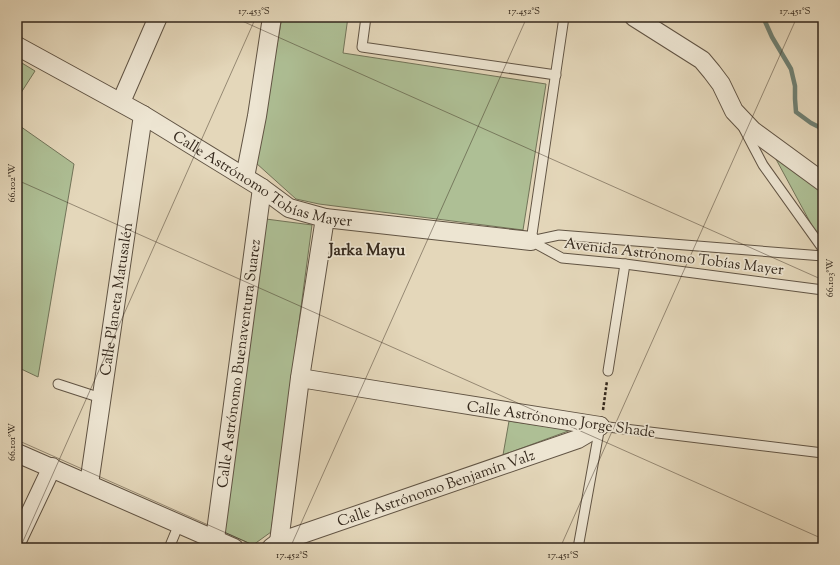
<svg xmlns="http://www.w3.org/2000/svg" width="840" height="565" font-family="'Sorts Mill Goudy',serif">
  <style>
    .green { fill: #aebf95; stroke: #727459 }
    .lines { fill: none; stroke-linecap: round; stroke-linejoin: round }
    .stream { stroke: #6f8073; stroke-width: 4.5 }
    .lane-casing { stroke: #615444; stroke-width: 11 }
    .street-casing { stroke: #615444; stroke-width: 20 }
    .path { stroke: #35291d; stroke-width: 2.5; stroke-dasharray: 3 2; stroke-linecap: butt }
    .lane { stroke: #ede5d2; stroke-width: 9 }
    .street { stroke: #ede5d2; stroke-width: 18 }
    .ticks { fill: none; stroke: #35291d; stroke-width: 1; stroke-opacity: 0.45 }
    .labels { text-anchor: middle; stroke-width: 3.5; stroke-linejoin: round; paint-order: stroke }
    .street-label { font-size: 15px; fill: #35291d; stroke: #ede5d2 }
    .neighbourhood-label { font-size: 16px; font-weight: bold; fill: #35291d; stroke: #ede5d2 }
    .neatline { fill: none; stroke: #35291d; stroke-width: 1.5 }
    .ticks-label { font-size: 10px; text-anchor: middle; fill: #35291d }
  </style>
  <rect width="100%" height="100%" fill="#e4d7ba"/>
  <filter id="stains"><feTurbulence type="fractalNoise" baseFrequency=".005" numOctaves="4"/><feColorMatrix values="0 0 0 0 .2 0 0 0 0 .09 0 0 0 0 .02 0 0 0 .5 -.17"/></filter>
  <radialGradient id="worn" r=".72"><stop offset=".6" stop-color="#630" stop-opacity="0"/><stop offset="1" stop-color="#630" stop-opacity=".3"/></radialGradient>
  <!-- green -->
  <g class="green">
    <polygon points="282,17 348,17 343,53 546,84 523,230 319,204 296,199 256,163"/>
    <polygon points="17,60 35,71 17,99"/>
    <polygon points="17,124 74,164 38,377 17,367"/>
    <polygon points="764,137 823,189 823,246"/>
    <polygon points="266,219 312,225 271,532 253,545 224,532"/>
    <polygon points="509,421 571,430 503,455"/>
  </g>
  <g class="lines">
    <!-- stream -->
    <polyline class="stream" points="763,17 772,37 791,69 795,86 795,99 796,112 811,123 823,129"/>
    <!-- lane casing -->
    <g class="lane-casing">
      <g id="lane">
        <polyline points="366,17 362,47 556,75"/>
        <polyline points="744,129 763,165 823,249"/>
        <polyline points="531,241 562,258 625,264 823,290"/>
        <polyline points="531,241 559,235 823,256"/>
        <polyline points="531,241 564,17"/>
        <polyline points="608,371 625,264"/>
        <polyline points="58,384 101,398"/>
        <polyline points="169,548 179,524"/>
        <polyline points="578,548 600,426 823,453"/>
      </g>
    </g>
    <!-- street casing -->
    <g class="street-casing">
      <g id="street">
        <polyline points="634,17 702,60 712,72 721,84 734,111 752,130 823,182"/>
        <path id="s1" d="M17 46 143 115 262 188 289 208 325 218 531 241"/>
        <polyline points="121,102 158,17"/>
        <polyline points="245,177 257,116 272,17"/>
        <polyline points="300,378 600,426"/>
        <polyline points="17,453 234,548"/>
        <path id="s2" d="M89 484 143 115"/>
        <path id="s3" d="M215 539 262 188"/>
        <polyline points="17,541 52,467"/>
        <polyline points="279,542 300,378 325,218"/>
        <path id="s4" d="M271 548 279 542 578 439 600 426"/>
      </g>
    </g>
    <!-- path -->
    <polyline class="path" points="603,410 607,381"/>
    <!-- lane -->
    <use href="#lane" class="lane"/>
    <!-- street -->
    <use href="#street" class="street"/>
  </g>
  <!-- ticks -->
  <path class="ticks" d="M233 17 823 280M815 17 823 20M17 180 823 539M17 440 260 548M20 548 256 17M290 548 527 17M560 548 797 17"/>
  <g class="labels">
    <!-- street labels -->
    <g class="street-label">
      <text dy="5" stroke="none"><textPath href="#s1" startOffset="281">Calle Astrónomo Tobías Mayer</textPath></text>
      <text transform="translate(674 256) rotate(7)" y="5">Avenida Astrónomo Tobías Mayer</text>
      <text dy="5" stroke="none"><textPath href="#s2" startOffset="187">Calle Planeta Matusalén</textPath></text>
      <text dy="5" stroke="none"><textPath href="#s3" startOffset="177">Calle Astrónomo Buenaventura Suarez</textPath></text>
      <text transform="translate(561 419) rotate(8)" y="5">Calle Astrónomo Jorge Shade</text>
      <text dy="5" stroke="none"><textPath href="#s4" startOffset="176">Calle Astrónomo Benjamín Valz</textPath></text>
    </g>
    <!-- neighbourhood labels -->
    <g class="neighbourhood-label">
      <text x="367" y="255">Jarka Mayu</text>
    </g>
  </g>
  <!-- margin -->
  <rect width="840" height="565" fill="none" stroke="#e4d7ba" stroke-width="44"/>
  <rect x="22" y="22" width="796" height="521" class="neatline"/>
  <g class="ticks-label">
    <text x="254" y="14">17.453°S</text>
    <text x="524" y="14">17.452°S</text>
    <text x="795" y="14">17.451°S</text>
    <text transform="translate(11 183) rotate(-90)" y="4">66.102°W</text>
    <text transform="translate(829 278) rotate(-90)" y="4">66.103°W</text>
    <text transform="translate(11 442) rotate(-90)" y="4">66.101°W</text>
    <text x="292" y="558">17.452°S</text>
    <text x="563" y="558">17.451°S</text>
  </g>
  <rect width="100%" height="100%" filter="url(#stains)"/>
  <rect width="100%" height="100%" fill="url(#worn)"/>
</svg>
